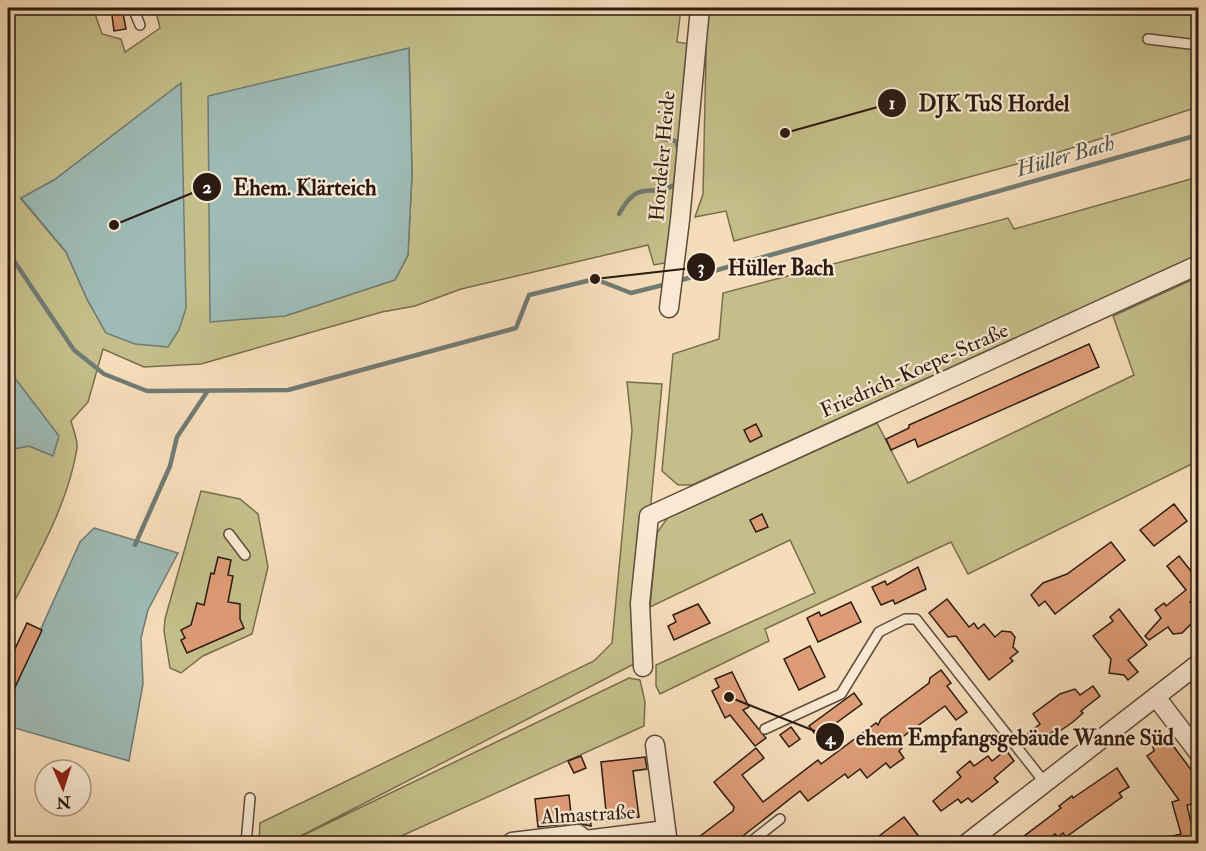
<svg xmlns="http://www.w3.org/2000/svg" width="1206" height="851" font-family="'IM FELL Double Pica',serif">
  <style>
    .green { fill: #c4bf8a; stroke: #786d4e; stroke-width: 1.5; fill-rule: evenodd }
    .water { fill: #9ebbb6; stroke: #707b74; stroke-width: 1.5 }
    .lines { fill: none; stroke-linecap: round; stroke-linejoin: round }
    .stream { stroke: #707b74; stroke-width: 4.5 }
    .building { fill: #de9c76; stroke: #2b1b12; stroke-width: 1.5 }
    .lane-casing { stroke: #5e4c3c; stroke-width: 12 }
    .street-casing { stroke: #5e4c3c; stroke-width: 21 }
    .lane { stroke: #f9e9d2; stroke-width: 9 }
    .street { stroke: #f9e9d2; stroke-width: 18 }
    .labels { text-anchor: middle; stroke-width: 4.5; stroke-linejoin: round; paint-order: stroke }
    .street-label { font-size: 21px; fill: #2b1b12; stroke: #f9e9d2 }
    .water-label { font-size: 22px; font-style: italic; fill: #53534b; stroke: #f9e9d2 }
    .leader { fill: none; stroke: #2b1b12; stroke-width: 2 }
    .callout-dot { fill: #2b1b12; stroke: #f9e9d2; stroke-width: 2 }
    .mark-label { font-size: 18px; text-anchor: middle; font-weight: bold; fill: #fff }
    .callout-label { font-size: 22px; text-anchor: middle; font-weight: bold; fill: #2b1b12; stroke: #f9e9d2; stroke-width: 4.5; stroke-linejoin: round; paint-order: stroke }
  </style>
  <rect width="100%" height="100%" fill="#f6ddba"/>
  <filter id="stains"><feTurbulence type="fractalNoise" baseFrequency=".00333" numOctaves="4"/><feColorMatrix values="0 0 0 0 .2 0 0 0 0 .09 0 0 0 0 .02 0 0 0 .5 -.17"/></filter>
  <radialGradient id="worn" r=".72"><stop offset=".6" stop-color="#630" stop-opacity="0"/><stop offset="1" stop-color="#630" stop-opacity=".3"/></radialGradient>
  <!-- green -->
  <g class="green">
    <path d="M8 8H93L102 34 121 39 125 52 160 28 155 8H681L677 42 695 45 675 261 654 265 648 245 461 289 415 306 382 312 201 364 144 367 103 349 88 402 71 421C73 429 78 440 77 448 68 506 34 562 8 614V450L29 446 53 455 8 369ZM409 48 412 174 408 255 395 280 285 316ZM54 180 106 333 87 299 66 252 21 199Z"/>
    <polygon points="707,8 1198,8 1198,107 1050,155 734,241 726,211 695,217 703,194"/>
    <polygon points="1198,177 1198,256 692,485 678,485 662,471 673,354 719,339 723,293 1008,218 1014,229"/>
    <polygon points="1198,277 1198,461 968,574 951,542 765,629 769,641 660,694 656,686 656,665 815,593 790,540 650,607 657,533 668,517 877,423 908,483 1134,375 1113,316"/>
    <polygon points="627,382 662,384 636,663 291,841 629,678 640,680 645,702 644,726 386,843 259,844 260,823 594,661 612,643 632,430"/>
    <polygon points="201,491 240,499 258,514 268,567 252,634 203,656 181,673 170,668 164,631 165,619"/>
  </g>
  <!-- water -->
  <g class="water">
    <polygon points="409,48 412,174 408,255 395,280 285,316 210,322 208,96"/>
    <polygon points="181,83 186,308 179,330 168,347 135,344 106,333 87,299 66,252 21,198 54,180"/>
    <polygon points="8,369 59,436 53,456 29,446 8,450"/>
    <polygon points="94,528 178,553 148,610 141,638 143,684 129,761 8,726 8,702 80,542"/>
  </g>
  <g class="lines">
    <!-- stream -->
    <g class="stream">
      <polyline points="662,139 676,141 679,151"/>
      <path d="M619 214C640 176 650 200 676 184V180"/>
      <polyline points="8,252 74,350 104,374 147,391 288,390 516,328 529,295 595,279 631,293 667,284"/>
      <polyline points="678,281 1198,135"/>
      <polyline points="135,545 170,466 177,437 207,392"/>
    </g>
  </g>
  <!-- building -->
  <g class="building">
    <polygon points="111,8 122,8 126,29 114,31"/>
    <polygon points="1089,344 1099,367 918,447 915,439 891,450 886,439 909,428 909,425"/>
    <polygon points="756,424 762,436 750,442 744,430"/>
    <polygon points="1174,504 1187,521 1154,546 1140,530"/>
    <polygon points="762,514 768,527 756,532 750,520"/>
    <polygon points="1111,542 1125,560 1055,614 1045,601 1039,606 1031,595 1043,583 1067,574"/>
    <polygon points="1179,556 1198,580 1198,606 1194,600 1190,602 1195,608 1191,611 1197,618 1182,633 1173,634 1168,627 1149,640 1145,636 1161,618 1155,610 1164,603 1166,606 1186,590 1167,566"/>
    <polygon points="218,557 231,560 228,575 233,576 228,602 240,604 240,619 244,628 187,653 181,640 185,638 181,630 191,625 197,603 204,605 211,573 214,574"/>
    <polygon points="918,567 926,589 895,604 893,600 881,605 872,587 885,581 887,585"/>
    <polygon points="947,599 969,627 974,623 978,629 984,624 995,637 1002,631 1011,632 1015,637 1013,647 1018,652 1010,658 1013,661 989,680 956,636 948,637 929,613"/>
    <polygon points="851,602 861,622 818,642 807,618 819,612 821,616"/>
    <polygon points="698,604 710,623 674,640 668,626 676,622 673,615"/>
    <polygon points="1119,609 1147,645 1128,660 1138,672 1128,680 1124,675 1109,673 1111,659 1093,636 1113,621 1110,617"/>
    <polygon points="27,623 42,630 8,702 8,664"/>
    <polygon points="810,646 825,677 799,690 784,659"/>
    <polygon points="941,670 951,683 947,686 967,712 956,720 945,706 897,741 902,748 899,751 904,758 890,768 886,763 867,778 860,769 848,778 845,774 808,801 800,791 734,843 691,843 733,811 734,807 714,782 756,748 764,758 742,775 763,802 818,760 821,764 876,723 878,725 881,719 929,683 930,678"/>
    <polygon points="732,672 749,707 743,710 766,738 755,746 730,715 725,718 712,691 719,687 715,679"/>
    <polygon points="1093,686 1100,696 1081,711 1083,713 1073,722 1057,733 1055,730 1036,745 1027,734 1040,724 1033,714 1060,694 1075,689 1080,695"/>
    <polygon points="854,693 862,704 817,737 809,726"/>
    <polygon points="791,727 800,739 789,747 780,735"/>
    <polygon points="1160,733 1163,737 1165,735 1198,779 1198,803 1187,805 1193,831 1198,830 1198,843 1161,843 1160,839 1181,834 1172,802 1179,800 1147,756 1154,751 1151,739"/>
    <polygon points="1006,750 1014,761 994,778 998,782 972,802 968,798 961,803 958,799 941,811 933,801 961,777 957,772 970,761 974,766 988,756 992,761"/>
    <polygon points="581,756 586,768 574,773 568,761"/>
    <polygon points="645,757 647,769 633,771 639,817 607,821 601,762"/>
    <polygon points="1117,768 1129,787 1119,793 1122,797 1066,837 1063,833 1058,837 1055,834 1043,843 1015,843 1061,808 1059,806 1072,796 1073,798"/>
    <polygon points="569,795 571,814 590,812 591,826 577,823 538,827 535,799"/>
    <polygon points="904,817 920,838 914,843 870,843"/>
  </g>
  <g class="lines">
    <!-- lane casing -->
    <g class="lane-casing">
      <g id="lane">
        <polyline points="133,8 140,25"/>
        <polyline points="1148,39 1198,45"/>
        <polyline points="229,534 245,555"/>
        <polyline points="765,729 841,694 879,632 905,619 916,619 1045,783"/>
        <polyline points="246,844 250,798"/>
        <polyline points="748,844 780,819"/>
      </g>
    </g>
    <!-- street casing -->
    <g class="street-casing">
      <g id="street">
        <polyline points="669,308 680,220 700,8"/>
        <polyline points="643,667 640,603 649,516 1198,265"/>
        <polyline points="1156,697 1198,752"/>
        <polyline points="655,745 668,844"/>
        <polyline points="512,842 578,834 585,840 666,830"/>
        <polyline points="966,844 1198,664"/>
      </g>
    </g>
    <!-- lane -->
    <use href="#lane" class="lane"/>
    <!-- street -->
    <use href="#street" class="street"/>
  </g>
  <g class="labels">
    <!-- street labels -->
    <g class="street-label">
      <text transform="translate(662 156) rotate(-85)" y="7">Hordeler Heide</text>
      <text transform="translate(914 370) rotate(-24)" y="7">Friedrich-Koepe-Straße</text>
      <text transform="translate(588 814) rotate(-3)" y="7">Almastraße</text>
    </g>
    <!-- water labels -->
    <g class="water-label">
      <text transform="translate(1065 155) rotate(-16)" y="8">Hüller Bach</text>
    </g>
  </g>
  <!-- callouts -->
  <path class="leader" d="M785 133L892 103M114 225L207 187M595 279L701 267M729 697L830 737"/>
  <g class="callout-dot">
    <circle cx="785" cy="133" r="6"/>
    <circle cx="114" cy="225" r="6"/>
    <circle cx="595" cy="279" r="6"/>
    <circle cx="729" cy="697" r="6"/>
    <circle cx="892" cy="103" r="15"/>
    <circle cx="207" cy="187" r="15"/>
    <circle cx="701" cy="267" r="15"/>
    <circle cx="830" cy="737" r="15"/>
  </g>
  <g class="mark-label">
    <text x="892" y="109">1</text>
    <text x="207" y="193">2</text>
    <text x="701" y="273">3</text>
    <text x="830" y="744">4</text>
  </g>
  <g class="callout-label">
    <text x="994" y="111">DJK TuS Hordel</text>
    <text x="305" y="195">Ehem. Klärteich</text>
    <text x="781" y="275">Hüller Bach</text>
    <text x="1015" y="745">ehem Empfangsgebäude Wanne Süd</text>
  </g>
  <!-- margin -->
  <rect width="1206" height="851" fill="none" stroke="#f6ddba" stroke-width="30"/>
  <rect x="9" y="9" width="1188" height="833" fill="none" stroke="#2b1b12" stroke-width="3"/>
  <rect x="15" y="15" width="1176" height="821" fill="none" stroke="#2b1b12" stroke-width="1.5"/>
  <!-- north arrow -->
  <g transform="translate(63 788) rotate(177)"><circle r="28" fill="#f9e9d2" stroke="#a79785" stroke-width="1.5"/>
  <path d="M0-4.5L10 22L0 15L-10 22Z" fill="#8f2418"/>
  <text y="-9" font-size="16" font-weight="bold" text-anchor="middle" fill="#2b1b12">N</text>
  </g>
  <rect width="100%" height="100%" filter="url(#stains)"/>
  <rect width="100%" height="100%" fill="url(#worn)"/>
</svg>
